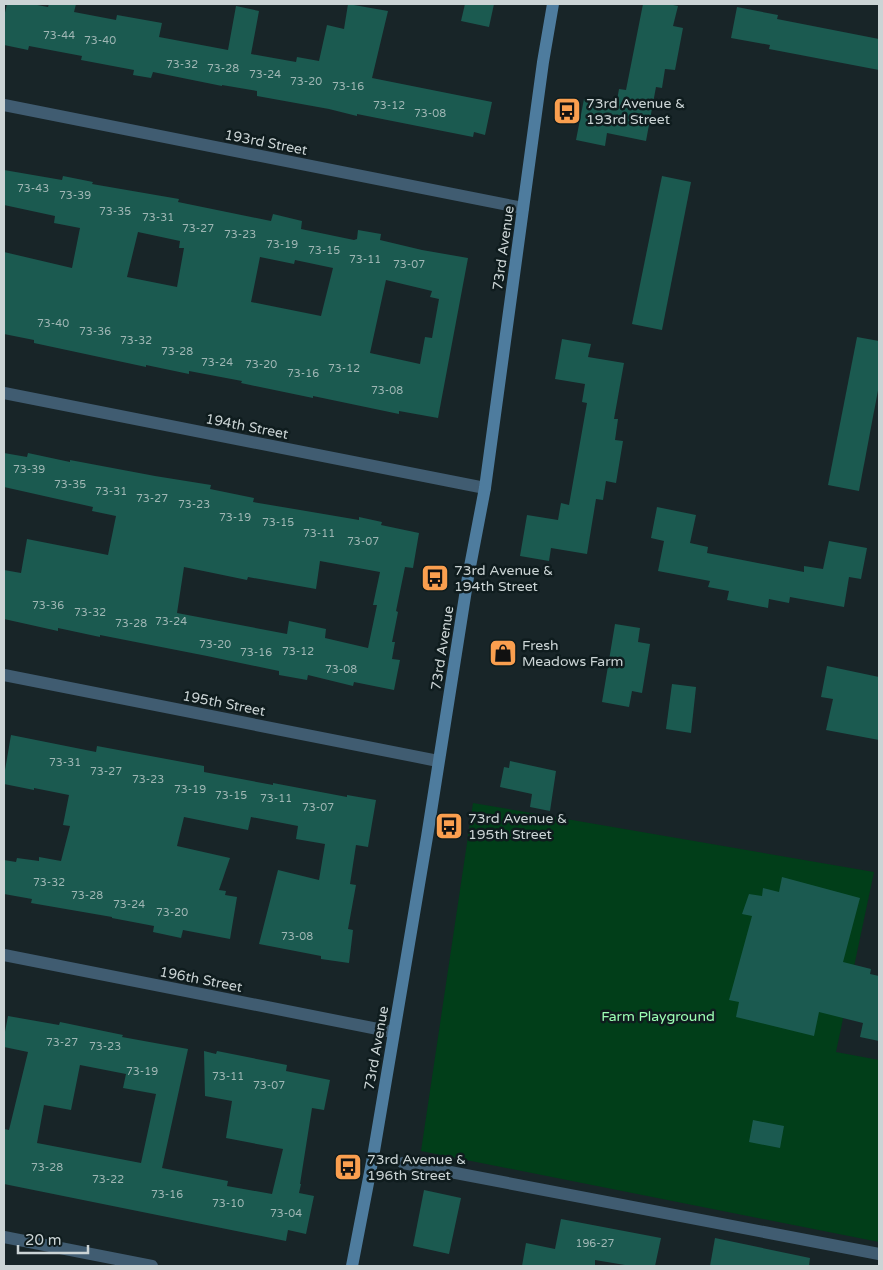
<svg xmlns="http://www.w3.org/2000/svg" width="883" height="1270" font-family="'Varela Round',sans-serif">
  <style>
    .green { fill: #013e19 }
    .building { fill: #1b5a50; fill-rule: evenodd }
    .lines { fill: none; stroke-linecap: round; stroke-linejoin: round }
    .street { stroke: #405c71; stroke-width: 12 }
    .secondary { stroke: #4e7c9e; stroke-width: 12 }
    .labels { text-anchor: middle; stroke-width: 5; stroke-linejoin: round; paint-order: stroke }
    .number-label { font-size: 11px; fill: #9fb6b4 }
    .poi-label { font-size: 14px; fill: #cbd4d5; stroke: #0f1c1e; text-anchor: start }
    .street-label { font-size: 14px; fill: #cbd4d5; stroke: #0f1c1e }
    .park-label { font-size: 14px; fill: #9cfeb4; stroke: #0f1c1e }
  </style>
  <rect width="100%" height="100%" fill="#182528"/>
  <!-- green -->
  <polygon class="green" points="473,803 874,872 836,1052 879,1060 879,1242 421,1151"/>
  <!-- building -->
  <g class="building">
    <polygon points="7,4 32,4 48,7 49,4 76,4 74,12 116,20 117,15 162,23 159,37 228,50 236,6 259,11 251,54 296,62 297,57 319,61 327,25 344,29 348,4 388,11 372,78 492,102 485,135 474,132 473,137 357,114 357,116 329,109 257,96 257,91 222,85 222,86 153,72 151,78 133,75 134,70 81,60 82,56 29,46 28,50 4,45 4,17"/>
    <polygon points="465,4 494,4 489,27 461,21"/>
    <polygon points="643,4 668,4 678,6 673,26 683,28 675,70 665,69 662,88 656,87 646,141 607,133 605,146 576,140 584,99 616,106 619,89 626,90"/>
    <polygon points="737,7 778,15 777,19 879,39 879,70 769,49 770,45 731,38"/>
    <path d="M4 170 62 180 63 176 93 182 92 184 179 199 178 202 271 221 273 214 302 221 301 229 354 240 357 239 358 230 381 234 380 240 422 250 468 258 438 418 399 411V414L313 396V398L241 383 242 381 189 371V374L146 365V367L34 343V340L4 334V252L72 268 80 228 54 223 55 216 4 205ZM138 232 180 241 179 248H184L177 287 127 277ZM260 257 294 264 295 260 333 268 321 316 251 302ZM386 280 432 291 430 297 439 299 432 338 425 337 420 364 370 353Z"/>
    <polygon points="662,176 691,182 662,330 632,324"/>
    <polygon points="857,337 879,341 879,385 859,491 828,485"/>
    <polygon points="562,339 591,344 588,357 624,363 614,419 618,419 615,440 623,441 616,483 606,481 603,500 596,499 587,554 551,548 549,561 520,556 527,515 558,520 561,503 569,505 587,403 582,402 585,384 555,379"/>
    <path d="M4 453 27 457 28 453 70 462V460L155 476 211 485 210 489 254 498 253 502 359 520V517L382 522 381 525 419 533 413 568 405 567 396 611 398 612 392 642H395L392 659 400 660 394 690 354 682 353 686 308 675 307 680 279 675V671L207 656 100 635V637L58 628V631L4 619V570L21 573 27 539 108 555 116 516 92 511 93 507 4 487ZM320 561 380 572 373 605H377L368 648 325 638 326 629 289 621 287 634 177 613 184 567 247 580 248 577 316 589Z"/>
    <polygon points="657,507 696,515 690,543 708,547 707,553 804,572 804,566 823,569 829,541 867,548 861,579 849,577 844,607 790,597 789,603 769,599 768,608 727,600 729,591 708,587 710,581 658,571 664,541 651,538"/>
    <polygon points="615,624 640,628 638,642 650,644 642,693 632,691 629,707 602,702"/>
    <polygon points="827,666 879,677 879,740 826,730 833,699 821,697"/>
    <polygon points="672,684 696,687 691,733 666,729"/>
    <polygon points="11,735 96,752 97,746 204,766 204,772 273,785 273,783 347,797 347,795 376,800 368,847 356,845 350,884 356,885 348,929 353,930 349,963 321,959 321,956 259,944 278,870 319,880 325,844 296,839 298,826 251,817 248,830 184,817 177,846 230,858 219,890 226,891 225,895 237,897 230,939 183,930 181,938 153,932 154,926 112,918 112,917 31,903 32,899 4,894 4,860 16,862 17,858 39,861 39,857 61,861 70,826 63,825 69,795 34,788 34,790 4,784 4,776"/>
    <polygon points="510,761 556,771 550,811 530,807 532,794 500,787 504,767 509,768"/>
    <polygon points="782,877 860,898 843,962 871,969 870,974 879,976 879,1041 860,1037 863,1023 819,1012 814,1036 736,1017 739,1002 729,1000 752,916 742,914 749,894 762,896 763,888 779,892"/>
    <path d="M8 1016 59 1025 60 1022 123 1035 122 1037 188 1049 162 1168 228 1181 227 1186 272 1194 283 1149 226 1138 232 1101 205 1096 204 1051 216 1054 217 1051 287 1065 286 1071 330 1080 324 1110 312 1108 300 1184H301L299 1193 314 1196 306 1234 288 1230 286 1241 4 1184V1129L9 1130 28 1052 4 1047V1037ZM80 1065 126 1074 123 1088 156 1094 141 1163 37 1143 44 1105 71 1110Z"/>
    <polygon points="753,1120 784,1126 780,1148 749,1142"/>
    <polygon points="424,1190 461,1198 449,1254 413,1246"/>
    <polygon points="561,1219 661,1238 655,1266 631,1266 595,1260 595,1266 522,1266 526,1243 555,1249"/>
    <polygon points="715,1238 810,1258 809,1266 710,1266"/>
  </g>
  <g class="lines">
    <!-- street -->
    <g class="street">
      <polyline points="4,105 523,208"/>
      <polyline points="4,393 485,488"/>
      <polyline points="4,675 438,761"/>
      <polyline points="4,955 393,1032"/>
      <polyline points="403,1163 879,1254"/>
      <polyline points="4,1237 152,1266"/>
    </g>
    <!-- secondary -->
    <polyline class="secondary" points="352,1266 373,1157 427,837 468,577 485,488 543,62 553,4"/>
  </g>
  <!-- icons -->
  <defs>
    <g id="bus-square" transform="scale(1.4375)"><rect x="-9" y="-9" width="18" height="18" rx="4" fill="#fa9f4f" stroke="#0f1c1e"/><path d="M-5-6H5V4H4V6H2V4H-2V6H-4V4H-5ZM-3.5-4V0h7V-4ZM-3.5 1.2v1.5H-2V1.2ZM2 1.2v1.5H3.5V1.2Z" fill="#111"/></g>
    <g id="shop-square" transform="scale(1.4375)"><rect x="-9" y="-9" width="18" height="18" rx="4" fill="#fa9f4f" stroke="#0f1c1e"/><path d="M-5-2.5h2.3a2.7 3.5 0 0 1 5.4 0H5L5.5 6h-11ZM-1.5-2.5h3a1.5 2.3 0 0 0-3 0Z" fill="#111"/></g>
  </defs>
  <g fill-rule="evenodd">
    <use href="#bus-square" x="567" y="111"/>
    <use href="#bus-square" x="435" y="578"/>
    <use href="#shop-square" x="503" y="653"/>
    <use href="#bus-square" x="449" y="826"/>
    <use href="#bus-square" x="348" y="1167"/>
  </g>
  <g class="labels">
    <!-- number labels -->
    <g class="number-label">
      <text x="59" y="39">73-44</text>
      <text x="100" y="44">73-40</text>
      <text x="182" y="68">73-32</text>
      <text x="223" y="72">73-28</text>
      <text x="265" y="78">73-24</text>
      <text x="306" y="85">73-20</text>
      <text x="348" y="90">73-16</text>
      <text x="389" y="109">73-12</text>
      <text x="430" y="117">73-08</text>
      <text x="33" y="192">73-43</text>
      <text x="75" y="199">73-39</text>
      <text x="115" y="215">73-35</text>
      <text x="158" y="221">73-31</text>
      <text x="198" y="232">73-27</text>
      <text x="240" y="238">73-23</text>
      <text x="282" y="248">73-19</text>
      <text x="324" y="254">73-15</text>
      <text x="365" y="263">73-11</text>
      <text x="409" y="268">73-07</text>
      <text x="53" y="327">73-40</text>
      <text x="95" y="335">73-36</text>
      <text x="136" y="344">73-32</text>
      <text x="177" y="355">73-28</text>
      <text x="217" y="366">73-24</text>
      <text x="261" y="368">73-20</text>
      <text x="344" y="372">73-12</text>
      <text x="303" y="377">73-16</text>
      <text x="387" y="394">73-08</text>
      <text x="29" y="473">73-39</text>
      <text x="70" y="488">73-35</text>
      <text x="111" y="495">73-31</text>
      <text x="152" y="502">73-27</text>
      <text x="194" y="508">73-23</text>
      <text x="235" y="521">73-19</text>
      <text x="278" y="526">73-15</text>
      <text x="319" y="537">73-11</text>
      <text x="363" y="545">73-07</text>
      <text x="48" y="609">73-36</text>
      <text x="90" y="616">73-32</text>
      <text x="171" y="625">73-24</text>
      <text x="131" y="627">73-28</text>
      <text x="215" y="648">73-20</text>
      <text x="298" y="655">73-12</text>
      <text x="256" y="656">73-16</text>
      <text x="341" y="673">73-08</text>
      <text x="65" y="766">73-31</text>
      <text x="106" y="775">73-27</text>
      <text x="148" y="783">73-23</text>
      <text x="190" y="793">73-19</text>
      <text x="231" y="799">73-15</text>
      <text x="276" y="802">73-11</text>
      <text x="318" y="811">73-07</text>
      <text x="49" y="886">73-32</text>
      <text x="87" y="899">73-28</text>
      <text x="129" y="908">73-24</text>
      <text x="172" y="916">73-20</text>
      <text x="297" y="940">73-08</text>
      <text x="62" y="1046">73-27</text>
      <text x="105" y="1050">73-23</text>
      <text x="142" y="1075">73-19</text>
      <text x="228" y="1080">73-11</text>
      <text x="269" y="1089">73-07</text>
      <text x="47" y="1171">73-28</text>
      <text x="108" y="1183">73-22</text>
      <text x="167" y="1198">73-16</text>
      <text x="228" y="1207">73-10</text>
      <text x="286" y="1217">73-04</text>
      <text x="595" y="1247">196-27</text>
    </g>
    <!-- poi labels -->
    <g class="poi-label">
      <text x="586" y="108">73rd Avenue &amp;<tspan x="586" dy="16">193rd Street</tspan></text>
      <text x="454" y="575">73rd Avenue &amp;<tspan x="454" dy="16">194th Street</tspan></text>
      <text x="522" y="650">Fresh<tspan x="522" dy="16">Meadows Farm</tspan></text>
      <text x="468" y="823">73rd Avenue &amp;<tspan x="468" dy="16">195th Street</tspan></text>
      <text x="367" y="1164">73rd Avenue &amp;<tspan x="367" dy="16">196th Street</tspan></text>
    </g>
    <!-- street labels -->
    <g class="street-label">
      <text transform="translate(266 142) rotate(11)" y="5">193rd Street</text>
      <text transform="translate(503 248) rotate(-82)" y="5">73rd Avenue</text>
      <text transform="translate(247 426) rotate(11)" y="5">194th Street</text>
      <text transform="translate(442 648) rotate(-81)" y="5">73rd Avenue</text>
      <text transform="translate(224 703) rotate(11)" y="5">195th Street</text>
      <text transform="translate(201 979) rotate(11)" y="5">196th Street</text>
      <text transform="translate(376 1048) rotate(-80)" y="5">73rd Avenue</text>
    </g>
    <!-- park labels -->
    <g class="park-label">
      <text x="658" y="1021">Farm Playground</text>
    </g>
  </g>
  <!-- border -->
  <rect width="883" height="1270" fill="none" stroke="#cbd4d5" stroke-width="10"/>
  <!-- scale -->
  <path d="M18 1245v8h70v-8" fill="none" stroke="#cbd4d5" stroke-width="2.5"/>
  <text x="25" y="1245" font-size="15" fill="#cbd4d5" stroke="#0f1c1e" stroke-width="4" paint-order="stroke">20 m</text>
</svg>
